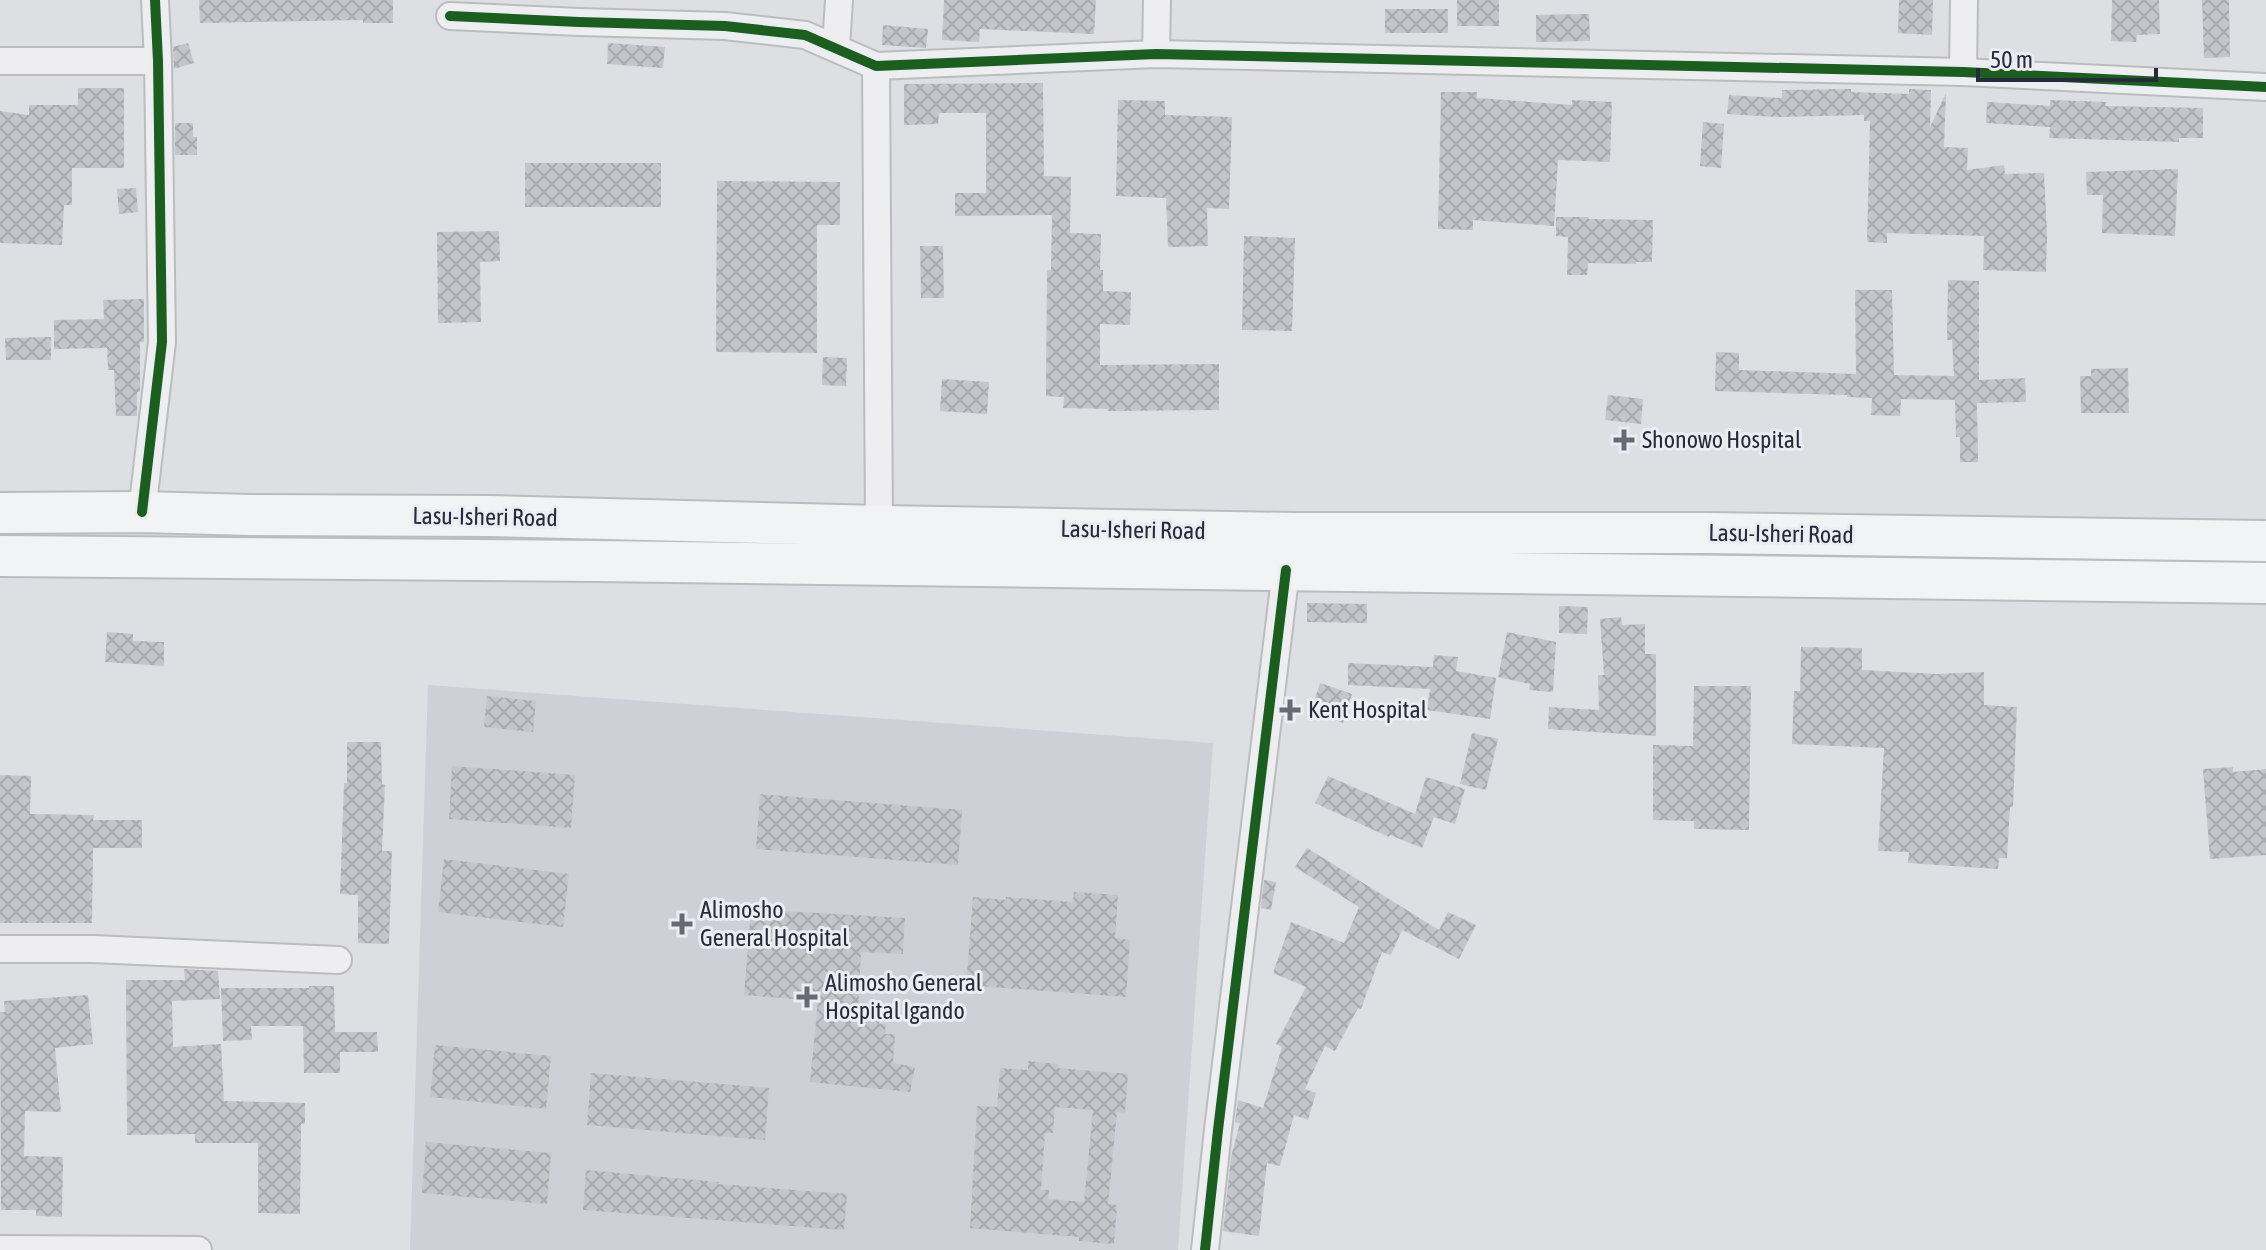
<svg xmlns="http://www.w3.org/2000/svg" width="2266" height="1250" font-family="'Asap Condensed',sans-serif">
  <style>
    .built { fill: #cfd0d7 }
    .building { fill: url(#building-cross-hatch); fill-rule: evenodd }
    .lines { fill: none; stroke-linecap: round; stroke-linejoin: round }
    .street-casing { stroke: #bbbcc0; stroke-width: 30 }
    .primary-casing { stroke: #bbbcc1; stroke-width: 44 }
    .street { stroke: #eeeef0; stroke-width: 26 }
    .primary { stroke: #f2f3f4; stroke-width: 40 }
    .cycleway-casing { stroke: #ebedf3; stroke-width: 15 }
    .cycleway { stroke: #1b5e20; stroke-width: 10 }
    .poi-dot { fill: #676975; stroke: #ebedf3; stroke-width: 3 }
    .labels { text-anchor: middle; stroke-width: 6; stroke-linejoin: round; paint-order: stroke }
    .poi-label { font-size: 24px; fill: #272a3a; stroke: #ebedf3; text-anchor: start }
    .street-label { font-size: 24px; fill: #272a3a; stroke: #ebedf3 }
  </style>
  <defs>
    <pattern id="building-cross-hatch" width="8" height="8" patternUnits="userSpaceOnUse" patternTransform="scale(2)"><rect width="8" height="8" fill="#c5c6cb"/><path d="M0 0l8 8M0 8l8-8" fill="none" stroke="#a9aaaf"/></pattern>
  </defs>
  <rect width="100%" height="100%" fill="#dedfe3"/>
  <!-- built -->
  <polygon class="built" points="428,685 1213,743 1178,1250 410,1250"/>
  <!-- building -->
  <g class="building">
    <polygon points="199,0 393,0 393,23 363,23 363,20 200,23"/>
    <polygon points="944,0 1096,0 1094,34 980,29 979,42 942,40"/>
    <rect x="1457" y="0" width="42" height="26"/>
    <polygon points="1899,0 1933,0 1932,35 1898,33"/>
    <polygon points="2112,0 2159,0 2160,34 2137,35 2136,42 2111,41"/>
    <polygon points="2202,0 2229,0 2230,57 2204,58"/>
    <rect x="1385" y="9" width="63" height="24"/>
    <polygon points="1589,14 1590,41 1536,42 1536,15"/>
    <polygon points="883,25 928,29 926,48 882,45"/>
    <polygon points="188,43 194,63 174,69 173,47"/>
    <polygon points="608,43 665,47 663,68 607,64"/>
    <polygon points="1043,83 1044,176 1071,177 1070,233 1101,234 1100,270 1103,270 1103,291 1131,292 1130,325 1100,324 1100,365 1219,364 1219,410 1108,411 1108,409 1063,408 1064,397 1046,396 1047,270 1051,270 1052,215 955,216 955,193 986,193 986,113 939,113 938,124 904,125 904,84"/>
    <polygon points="78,88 124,88 124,168 72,168 72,205 64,205 62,245 0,243 0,111 29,115 29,105 78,105"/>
    <polygon points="1851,89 1851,92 1909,94 1909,89 1931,90 1930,127 1946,93 1944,147 1968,148 1967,170 2004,165 2005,174 2044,173 2047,234 2046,272 1983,270 1984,236 1887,233 1887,243 1867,242 1870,121 1864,121 1864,115 1777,117 1727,114 1729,95 1782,98 1782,90"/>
    <polygon points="1441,92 1477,92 1477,98 1572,105 1572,100 1612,102 1610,162 1558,160 1554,226 1473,220 1473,230 1438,229"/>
    <polygon points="1118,100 1165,101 1165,115 1232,117 1229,209 1207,208 1208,246 1168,247 1166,198 1116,196"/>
    <polygon points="2050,100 2106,102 2105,106 2203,108 2203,138 2179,138 2179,142 2049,138 2050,127 1986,123 1987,102 2050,106"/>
    <polygon points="1703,122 1724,124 1721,168 1700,166"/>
    <polygon points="175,123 193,123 193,137 197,137 197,155 175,155"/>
    <rect x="525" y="163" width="136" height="44"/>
    <polygon points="2178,169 2175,236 2102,233 2103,195 2087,195 2086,172"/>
    <polygon points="717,181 840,182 840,225 817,225 817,353 716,352"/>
    <polygon points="136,188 138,212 119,214 117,189"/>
    <polygon points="1556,217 1589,217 1588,219 1653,220 1652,262 1636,262 1636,264 1588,263 1587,275 1567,275 1568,237 1556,236"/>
    <polygon points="499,231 500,261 480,262 481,322 438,323 437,232"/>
    <polygon points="1244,236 1295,238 1292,331 1242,330"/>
    <polygon points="920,246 943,246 944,298 921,298"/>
    <polygon points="1948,280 1979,281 1979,380 2025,378 2026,402 1977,403 1978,462 1960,462 1960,437 1956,437 1955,400 1901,399 1900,416 1871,415 1872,398 1847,397 1847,395 1715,391 1716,352 1739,353 1739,370 1856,374 1855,290 1892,290 1894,375 1954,376 1952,340 1947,340"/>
    <polygon points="144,299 144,342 140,342 140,392 137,392 137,416 116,416 114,370 108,370 107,348 54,349 54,320 104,319 103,300"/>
    <polygon points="51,337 51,360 6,360 5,338"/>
    <polygon points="823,357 847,358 846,386 822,385"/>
    <polygon points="2128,368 2129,413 2081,413 2080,376 2091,376 2091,369"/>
    <polygon points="942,379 989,382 987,414 940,411"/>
    <polygon points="1608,395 1643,399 1641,424 1605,420"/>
    <polygon points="1307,603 1367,604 1367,623 1307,622"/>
    <polygon points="1559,606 1588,607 1587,634 1559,633"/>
    <polygon points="1621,617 1622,625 1645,624 1645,654 1656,654 1656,736 1548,729 1549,707 1599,710 1598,675 1604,675 1600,619"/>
    <polygon points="107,632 133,634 133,641 164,642 164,666 105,662"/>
    <polygon points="1507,632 1556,642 1553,692 1529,690 1530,684 1498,677"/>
    <polygon points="1801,647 1862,648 1862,670 1937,674 1984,672 1984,705 2017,707 2013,807 2010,807 2007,858 1999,858 1998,869 1908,863 1909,852 1878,851 1884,748 1792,744 1794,691 1800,691"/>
    <polygon points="1434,655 1458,657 1456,671 1496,678 1490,719 1427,710 1430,689 1348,685 1348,663 1433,667"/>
    <polygon points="1320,683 1352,694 1343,723 1318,714 1310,714"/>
    <polygon points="1694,686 1751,686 1749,830 1694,829 1694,821 1653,820 1653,745 1693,746"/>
    <polygon points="487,696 536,701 533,732 484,727"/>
    <polygon points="1472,733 1498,739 1486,790 1460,784"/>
    <polygon points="347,742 381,742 382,784 385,785 382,851 392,851 389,944 358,943 358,895 340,894 344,783 347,783"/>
    <polygon points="452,766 575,775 571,828 449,819"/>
    <polygon points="2233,767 2233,772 2266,769 2266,855 2210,859 2203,769"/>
    <polygon points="0,775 31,776 30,814 94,815 93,820 142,820 142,848 93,848 92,923 0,923"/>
    <polygon points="1328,776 1415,814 1426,777 1465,789 1455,824 1434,817 1422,848 1390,835 1389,837 1315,803"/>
    <polygon points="760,794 962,810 958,865 756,849"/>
    <polygon points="1307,848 1439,930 1448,912 1476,925 1459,959 1402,930 1391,955 1382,952 1361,1009 1358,1008 1335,1051 1325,1046 1305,1089 1316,1093 1308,1120 1294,1115 1280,1166 1267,1163 1259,1236 1223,1231 1231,1157 1240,1123 1235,1122 1238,1100 1263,1108 1282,1047 1276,1044 1306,987 1273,973 1291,922 1344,943 1359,907 1295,867"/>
    <polygon points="444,859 569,874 563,927 438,912"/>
    <polygon points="1264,880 1276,882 1271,910 1261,908"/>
    <polygon points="1074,892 1118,895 1115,938 1130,940 1126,997 966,985 973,897 1006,900 1006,897 1073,902"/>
    <polygon points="751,909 905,918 903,954 861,952 858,1010 881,1013 879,1024 886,1024 885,1034 895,1034 893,1063 915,1067 910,1092 810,1082 818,1001 744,995"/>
    <polygon points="184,969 218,971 220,999 172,1001 173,1047 221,1044 224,1101 305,1103 305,1124 301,1124 300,1214 258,1213 258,1143 195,1143 195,1134 127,1135 126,980 185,980"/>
    <polygon points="309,986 334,986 335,1032 377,1032 378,1052 340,1052 340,1073 304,1073 303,1026 251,1026 252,1040 223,1041 221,988 309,988"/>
    <polygon points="88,995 93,1044 55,1048 61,1112 25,1111 24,1156 63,1157 62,1217 36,1216 36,1210 1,1210 0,1012 5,1012 4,1001"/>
    <polygon points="435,1045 551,1056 546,1109 430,1097"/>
    <path d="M1028 1061 1058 1064V1068L1128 1074 1125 1113 1117 1112 1108 1204 1117 1205 1114 1244 1079 1241V1237L970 1228 977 1106 997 1107 1000 1068 1028 1070ZM1055 1107 1093 1110 1084 1202 1048 1199 1049 1190H1041L1045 1133H1053Z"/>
    <polygon points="591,1073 769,1088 765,1140 587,1125"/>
    <polygon points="426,1142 551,1153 547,1204 422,1193"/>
    <polygon points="586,1170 719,1182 718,1184 847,1194 844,1230 583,1210"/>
  </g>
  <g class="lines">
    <!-- street casing -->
    <g class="street-casing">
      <g id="street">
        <polyline points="450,16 579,22 725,26 805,35 876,66 1156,54 1963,72 2266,87"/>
        <polyline points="836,47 839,0"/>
        <polyline points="1156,54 1157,0"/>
        <polyline points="0,61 158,61"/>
        <polyline points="876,66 879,526"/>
        <polyline points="1963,72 1964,0"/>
        <polyline points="142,512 162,342 158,61 155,0"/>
        <polyline points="0,949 93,949 338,960"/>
        <polyline points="0,1249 198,1250"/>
        <polyline points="1205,1250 1218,1130 1286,570"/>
      </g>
    </g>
    <!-- primary casing -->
    <g class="primary-casing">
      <g id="primary">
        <polyline points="0,513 142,512 251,515 491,516 879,526 1294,533 1706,533 2266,541"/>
        <polyline points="0,556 596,561 2266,583"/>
      </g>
    </g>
    <!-- street -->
    <use href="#street" class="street"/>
    <!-- primary -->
    <use href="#primary" class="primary"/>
    <!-- cycleway casing -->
    <g class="cycleway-casing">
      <g id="cycleway">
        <polyline points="450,16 579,22 725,26 805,35 876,66 1156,54 1963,72 2266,87"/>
        <polyline points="142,512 162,342 158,61 155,0"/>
        <polyline points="1205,1250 1218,1130 1286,570"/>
      </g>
    </g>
    <!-- cycleway -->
    <use href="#cycleway" class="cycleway"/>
  </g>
  <!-- markers -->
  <g class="poi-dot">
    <path d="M1620 428h8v8h8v8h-8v8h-8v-8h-8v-8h8z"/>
    <path d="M1286 698h8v8h8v8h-8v8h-8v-8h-8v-8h8z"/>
    <path d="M678 912h8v8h8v8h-8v8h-8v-8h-8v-8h8z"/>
    <path d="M803 985h8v8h8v8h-8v8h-8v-8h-8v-8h8z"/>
  </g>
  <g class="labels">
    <!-- poi labels -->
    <g class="poi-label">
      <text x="1642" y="448">Shonowo Hospital</text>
      <text x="1308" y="718">Kent Hospital</text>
      <text x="700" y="918">Alimosho<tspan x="700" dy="28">General Hospital</tspan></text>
      <text x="825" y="991">Alimosho General<tspan x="825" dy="28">Hospital Igando</tspan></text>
    </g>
    <!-- street labels -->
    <g class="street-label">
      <text transform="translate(485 517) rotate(1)" y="8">Lasu-Isheri Road</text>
      <text transform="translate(1133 530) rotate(1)" y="8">Lasu-Isheri Road</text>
      <text transform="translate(1781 534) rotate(1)" y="8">Lasu-Isheri Road</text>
    </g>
  </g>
  <!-- scale -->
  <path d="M1978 68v12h178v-12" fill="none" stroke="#272a3a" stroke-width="4"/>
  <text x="1990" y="68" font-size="24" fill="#272a3a" stroke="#ebedf3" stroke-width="6" paint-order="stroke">50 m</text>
</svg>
